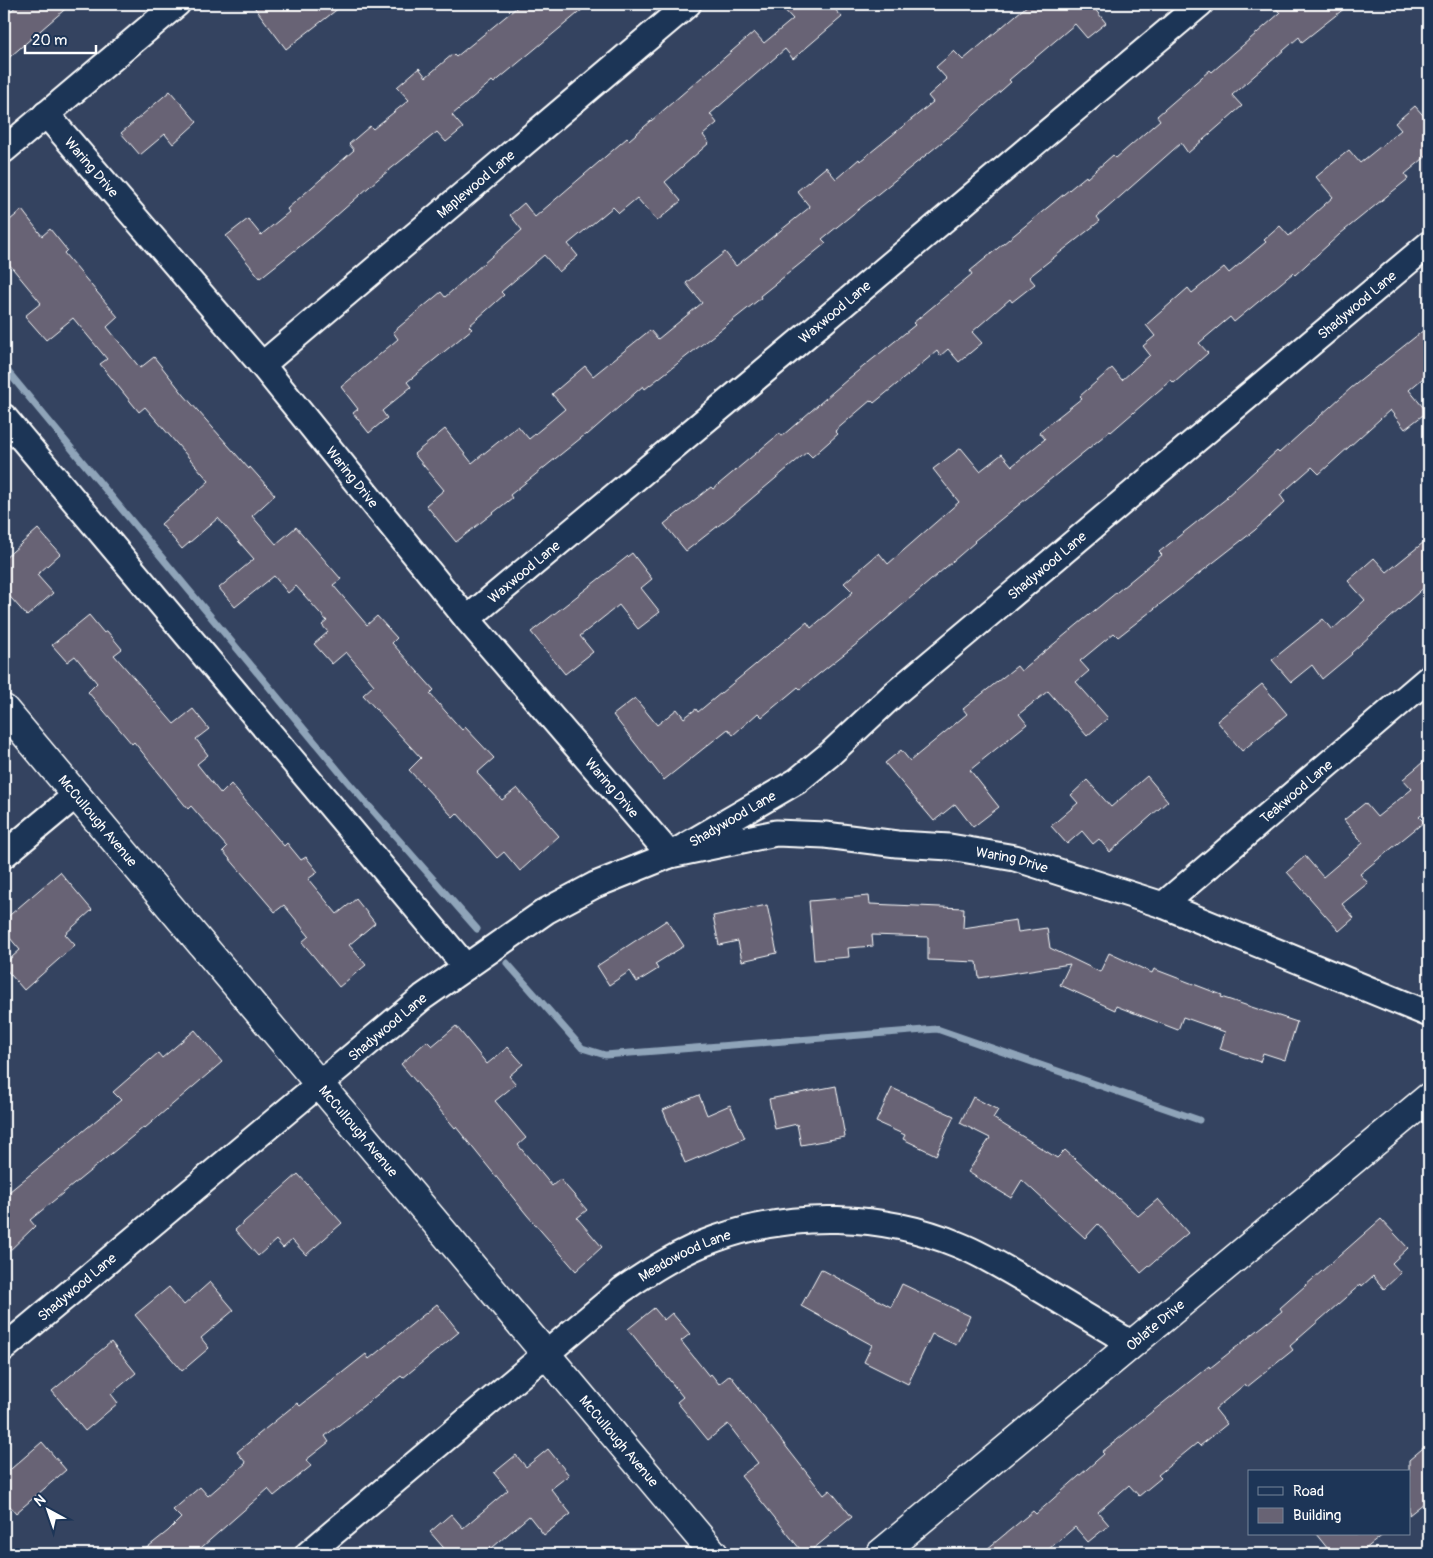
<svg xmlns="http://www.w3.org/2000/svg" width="1433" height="1558" font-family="Pangolin,sans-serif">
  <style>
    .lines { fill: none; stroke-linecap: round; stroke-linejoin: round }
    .stream { stroke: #8fa4b9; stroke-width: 7 }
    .building { fill: #686374; stroke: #fff }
    .minor-casing { stroke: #fff; stroke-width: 29 }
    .tertiary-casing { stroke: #fff; stroke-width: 31 }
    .secondary-casing { stroke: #fff; stroke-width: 31 }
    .minor { stroke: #1d3557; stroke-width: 25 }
    .tertiary { stroke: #1d3557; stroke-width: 28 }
    .secondary { stroke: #1d3557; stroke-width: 28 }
    .labels { text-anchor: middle; stroke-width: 4; stroke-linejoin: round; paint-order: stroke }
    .street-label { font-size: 14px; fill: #fff; stroke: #1d3557 }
  </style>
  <rect width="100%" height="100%" fill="#344360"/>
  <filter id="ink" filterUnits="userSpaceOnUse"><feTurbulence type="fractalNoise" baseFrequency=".02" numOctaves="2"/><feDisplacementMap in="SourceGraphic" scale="10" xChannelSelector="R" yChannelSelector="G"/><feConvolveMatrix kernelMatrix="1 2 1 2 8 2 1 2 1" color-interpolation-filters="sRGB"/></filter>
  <g filter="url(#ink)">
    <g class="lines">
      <!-- stream -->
      <g class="stream">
        <polyline points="4,367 347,781 477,929"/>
        <polyline points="507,963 582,1048 605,1055 937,1029 1199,1120"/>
      </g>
    </g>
    <!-- building -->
    <g class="building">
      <polygon points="19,4 71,4 4,62 4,17"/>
      <polygon points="252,4 344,4 286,49"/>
      <polygon points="521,4 589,4 494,83 492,81 452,115 463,128 446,142 437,132 378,179 318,232 260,278 226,236 248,219 261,235 289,212 287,209 354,150 349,144 370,126 373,129 409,100 397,87 419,68 426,77 453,54 456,57"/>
      <polygon points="779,4 830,4 842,17 793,59 785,49 710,114 717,123 703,135 709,143 665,182 681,201 657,221 637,198 619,213 613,207 568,244 578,256 559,272 544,255 501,292 504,295 469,326 472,329 407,382 411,387 382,411 387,418 369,433 353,413 358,409 341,387 398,339 393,332 441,292 445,297 522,230 510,215 524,203 535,217 627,138 629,140 754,32 764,43 793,19"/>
      <polygon points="1029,4 1099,4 1094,8 1106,23 1087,38 1075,24 1009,80 1011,82 957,130 822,239 826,243 760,296 761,298 645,389 643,386 587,435 586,434 510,495 512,498 456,542 426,505 444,490 414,454 445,429 472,463 518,426 529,439 565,409 552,394 585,366 593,376 650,330 658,339 702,303 686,283 725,252 736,266 810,207 797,191 826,167 836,179 859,159 860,161 933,102 928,96 947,79 936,67 954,51 963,60"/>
      <polygon points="1272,4 1350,4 1302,42 1299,37 1232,95 1242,106 1188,153 1181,143 1097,217 1100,221 1029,277 1035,284 1012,302 1010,299 972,332 982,343 959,362 948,349 940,356 937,351 874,403 871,400 835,431 838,434 812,457 807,452 732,515 686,551 664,524 711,487 713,489 779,434 782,436 848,379 915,325 913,323 972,274 970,271 1086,176 1087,178 1113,155 1116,158 1160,120 1157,116 1210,70 1212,72 1280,13"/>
      <polygon points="170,91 197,122 173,144 165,134 140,155 121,133"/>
      <polygon points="1415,106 1429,122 1429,154 1405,174 1408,179 1340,234 1295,275 1293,273 1234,322 1230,317 1199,343 1208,353 1174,383 1171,380 1111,432 1110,431 974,541 975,542 863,639 800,689 798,687 762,717 758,713 733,735 728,729 664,780 613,715 635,698 657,725 677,709 684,718 696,709 698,712 807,622 811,628 853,592 844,583 879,553 888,564 959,502 933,469 961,448 980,471 1002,454 1012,466 1045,439 1039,432 1082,398 1080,396 1112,368 1122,380 1150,355 1143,346 1155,336 1146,325 1188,288 1192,293 1224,267 1229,273 1266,242 1264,240 1280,226 1289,236 1333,197 1316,177 1349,150 1360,163 1401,130 1395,123"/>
      <polygon points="22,210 42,236 50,229 67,250 64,253 118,317 107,327 140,368 154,357 184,395 249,469 250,467 275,495 252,516 276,544 296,527 341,579 333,585 367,625 377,616 397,638 392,643 434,690 430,694 462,730 465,727 494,758 477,773 502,800 517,788 559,836 520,871 504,852 497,858 457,813 453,817 409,770 421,758 363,695 374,685 346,652 332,664 314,644 328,632 322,625 327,621 296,586 288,593 274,576 235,607 219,588 254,559 218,518 182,549 161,524 209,481 145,407 139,412 100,364 107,359 73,318 46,340 25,316 41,303 4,258 4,225"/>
      <polygon points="1429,326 1429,373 1409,390 1427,412 1405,429 1390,410 1319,474 1312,467 1280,495 1285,502 1255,530 1118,637 1114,633 1080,661 1089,671 1076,682 1108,718 1087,736 1048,691 1019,714 1027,724 970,770 999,807 973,827 955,804 934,821 885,763 901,750 910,761 967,714 963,709 1017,666 1021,671 1162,555 1159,552 1227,498 1226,497 1277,451 1279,453 1351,388"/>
      <polygon points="38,529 60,554 37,575 53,593 27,616 4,590 4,559"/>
      <polygon points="1429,538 1429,583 1351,653 1352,654 1322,679 1312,665 1291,682 1272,660 1323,619 1332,630 1365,600 1348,581 1374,558 1387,572"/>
      <polygon points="632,553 652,579 641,588 660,612 638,629 619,605 580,636 593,652 565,674 531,632"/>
      <polygon points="89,615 104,633 107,631 122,649 114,655 174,724 193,709 209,729 196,739 208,755 197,764 221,794 231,784 284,846 287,843 301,860 306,857 318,872 308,879 337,914 356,899 375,923 349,945 366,965 339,987 302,942 309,936 284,905 275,912 223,851 227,847 191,806 188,809 134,742 132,744 88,692 97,683 75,656 67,662 52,645"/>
      <polygon points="1262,684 1287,714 1242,751 1217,721"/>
      <polygon points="1429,757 1429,810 1428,809 1419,817 1424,822 1360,874 1368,883 1342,904 1354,918 1339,931 1287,872 1305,856 1323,877 1363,843 1344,820 1365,803 1377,817 1412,789 1403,779"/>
      <polygon points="1147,776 1168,801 1110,852 1099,839 1093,844 1082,831 1067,844 1051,826 1078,803 1071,795 1087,780 1111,807"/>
      <polygon points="60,872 92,910 65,934 75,945 24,990 4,967 4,964 20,950 4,931 4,920"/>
      <polygon points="869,896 870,904 964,908 963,928 1016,920 1018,932 1047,928 1050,948 1100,972 1109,953 1152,973 1154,969 1222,995 1221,997 1297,1022 1285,1060 1263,1053 1260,1062 1220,1049 1225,1032 1183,1017 1178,1030 1116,1006 1115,1010 1060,985 1070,964 979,978 977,962 928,960 928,937 872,935 873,946 848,948 849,957 814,960 809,901"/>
      <polygon points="767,905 777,953 742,961 738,941 719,945 713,916"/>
      <polygon points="667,920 684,946 655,964 658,969 637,982 630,971 609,985 597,966"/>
      <polygon points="456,1026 487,1064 508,1047 523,1064 509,1076 516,1084 495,1101 526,1138 518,1145 552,1186 560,1179 587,1210 577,1218 602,1247 576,1271 527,1215 456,1127 455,1128 401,1064 427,1041 432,1046"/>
      <polygon points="195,1030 222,1062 145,1128 144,1127 30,1220 35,1226 4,1256 4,1196 121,1100 113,1092 158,1053 162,1058"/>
      <polygon points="836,1086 845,1137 801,1145 797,1124 775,1129 769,1099"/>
      <polygon points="892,1088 954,1116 936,1155 903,1139 905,1135 876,1122"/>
      <polygon points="699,1095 707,1115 730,1105 745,1138 685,1163 663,1110"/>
      <polygon points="973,1097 998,1110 993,1118 1057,1158 1065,1150 1138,1216 1158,1199 1188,1233 1141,1273 1098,1224 1085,1238 1022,1180 1011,1198 968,1172 990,1138 960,1123"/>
      <polygon points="298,1174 342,1223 306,1255 292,1240 283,1248 276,1240 258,1256 235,1230"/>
      <polygon points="1381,1219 1408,1248 1392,1263 1401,1273 1384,1289 1373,1276 1362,1286 1361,1284 1290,1346 1293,1350 1247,1387 1245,1384 1215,1409 1227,1424 1200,1446 1197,1443 1158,1475 1161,1478 1139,1496 1129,1485 1098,1512 1109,1525 1088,1542 1075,1527 1043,1554 981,1554 1033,1511 1036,1514 1104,1454 1102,1452 1148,1415 1209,1366 1210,1368 1282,1311 1280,1308"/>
      <polygon points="821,1269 891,1307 902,1284 970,1316 956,1345 932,1334 908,1384 864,1362 872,1345 801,1306"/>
      <polygon points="210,1282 234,1310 201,1338 209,1348 182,1371 135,1315 169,1287 184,1305"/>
      <polygon points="437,1304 459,1332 403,1378 401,1376 325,1436 329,1442 306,1460 311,1466 274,1496 268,1489 194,1554 139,1554 168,1531 181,1518 173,1510 200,1487 208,1496 246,1463 237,1452 297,1403 300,1406 366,1354 369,1359"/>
      <polygon points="654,1308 664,1320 672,1313 690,1334 681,1341 709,1376 711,1374 719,1384 730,1375 824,1495 830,1490 852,1517 807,1554 804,1554 741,1476 758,1463 728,1424 708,1440 677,1402 683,1397 628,1329"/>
      <polygon points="111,1342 136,1373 111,1394 118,1403 85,1431 52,1391"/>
      <polygon points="42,1442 66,1470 16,1513 4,1499 4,1475"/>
      <polygon points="1429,1443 1429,1499 1409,1515 1409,1460"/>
      <polygon points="548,1449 569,1475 551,1489 571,1514 544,1535 529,1516 485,1554 449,1554 430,1532 451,1514 463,1528 508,1490 494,1473 516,1455 526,1467"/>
      <polygon points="1316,1534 1384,1534 1359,1554 1332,1554"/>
    </g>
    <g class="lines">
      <!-- minor casing -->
      <g class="minor-casing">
        <g id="minor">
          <path id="s1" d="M46 114 262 365 467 619 670 855 776 833 825 835 897 844 950 847 1015 858 1163 905 1429 1014"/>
          <polyline points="4,150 177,4"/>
          <path id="s2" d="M262 365 688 4"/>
          <polyline points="4,417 466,967"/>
          <path id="s3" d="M467 619 756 378 1200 4"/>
          <polyline points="4,855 76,795"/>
          <path id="s4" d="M1163 905 1429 678"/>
          <path id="s5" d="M4 1348 423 997 546 911 595 885 670 855 797 781 830 754 894 694 1429 244"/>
          <path id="s6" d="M308 1554 622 1290C651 1270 681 1251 715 1239 792 1211 883 1213 959 1245 984 1255 1008 1270 1032 1284 1065 1304 1099 1324 1132 1344"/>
        </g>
      </g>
      <!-- tertiary casing -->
      <g class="tertiary-casing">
        <g id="tertiary">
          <path id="s7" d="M880 1554 1429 1097"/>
        </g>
      </g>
      <!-- secondary casing -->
      <g class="secondary-casing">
        <g id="secondary">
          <path id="s8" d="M4 709 714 1554"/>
        </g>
      </g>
      <!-- minor -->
      <use href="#minor" class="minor"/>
      <!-- tertiary -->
      <use href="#tertiary" class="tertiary"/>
      <!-- secondary -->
      <use href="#secondary" class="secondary"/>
    </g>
  </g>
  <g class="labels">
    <!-- street labels -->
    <g class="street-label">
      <text dy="5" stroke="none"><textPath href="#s1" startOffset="70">Waring Drive</textPath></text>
      <text dy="5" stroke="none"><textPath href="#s2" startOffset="280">Maplewood Lane</textPath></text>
      <text dy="5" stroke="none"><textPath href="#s5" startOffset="1715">Shadywood Lane</textPath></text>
      <text dy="5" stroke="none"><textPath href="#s3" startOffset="479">Waxwood Lane</textPath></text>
      <text dy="5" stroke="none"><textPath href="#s1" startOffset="475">Waring Drive</textPath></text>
      <text dy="5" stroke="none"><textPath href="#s5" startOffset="1310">Shadywood Lane</textPath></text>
      <text dy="5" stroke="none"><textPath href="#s3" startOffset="74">Waxwood Lane</textPath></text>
      <text dy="5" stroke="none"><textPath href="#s1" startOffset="880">Waring Drive</textPath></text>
      <text dy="5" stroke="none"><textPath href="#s4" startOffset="175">Teakwood Lane</textPath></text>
      <text dy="5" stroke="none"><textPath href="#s5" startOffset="905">Shadywood Lane</textPath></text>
      <text dy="5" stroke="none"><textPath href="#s8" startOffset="146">McCullough Avenue</textPath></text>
      <text dy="5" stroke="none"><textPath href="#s1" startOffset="1315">Waring Drive</textPath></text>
      <text dy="5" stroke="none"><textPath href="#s5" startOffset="500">Shadywood Lane</textPath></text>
      <text dy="5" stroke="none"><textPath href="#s8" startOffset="551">McCullough Avenue</textPath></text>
      <text dy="5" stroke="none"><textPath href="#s6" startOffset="482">Meadowood Lane</textPath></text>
      <text dy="5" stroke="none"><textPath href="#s5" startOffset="95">Shadywood Lane</textPath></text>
      <text dy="5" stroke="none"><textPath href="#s7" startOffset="358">Oblate Drive</textPath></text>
      <text dy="5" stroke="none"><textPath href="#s8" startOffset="956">McCullough Avenue</textPath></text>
    </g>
  </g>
  <!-- margin -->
  <rect width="1433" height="1558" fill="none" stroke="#1d3557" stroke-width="20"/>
  <rect x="10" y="10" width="1413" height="1538" fill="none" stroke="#fff" stroke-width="2" filter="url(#ink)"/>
  <!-- legend -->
  <rect x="1248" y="1470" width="162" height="65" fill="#1d3557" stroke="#77869a"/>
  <rect x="1258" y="1487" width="25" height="8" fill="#1d3557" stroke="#77869a"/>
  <text x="1293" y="1496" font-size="15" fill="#ffffff">Road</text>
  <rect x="1258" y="1508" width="25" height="15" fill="#686374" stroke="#77869a"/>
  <text x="1293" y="1520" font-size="15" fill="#ffffff">Building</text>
  <!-- north arrow -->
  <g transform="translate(48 1510) rotate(320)" stroke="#1d3557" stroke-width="4" paint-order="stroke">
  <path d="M0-4L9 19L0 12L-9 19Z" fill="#ffffff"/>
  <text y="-8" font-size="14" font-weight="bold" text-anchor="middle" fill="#ffffff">N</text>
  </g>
  <!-- scale -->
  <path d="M25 45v8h71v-8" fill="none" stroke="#ffffff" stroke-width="2.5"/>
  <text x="32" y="45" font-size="15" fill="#ffffff" stroke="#1d3557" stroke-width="4" paint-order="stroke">20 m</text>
</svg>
